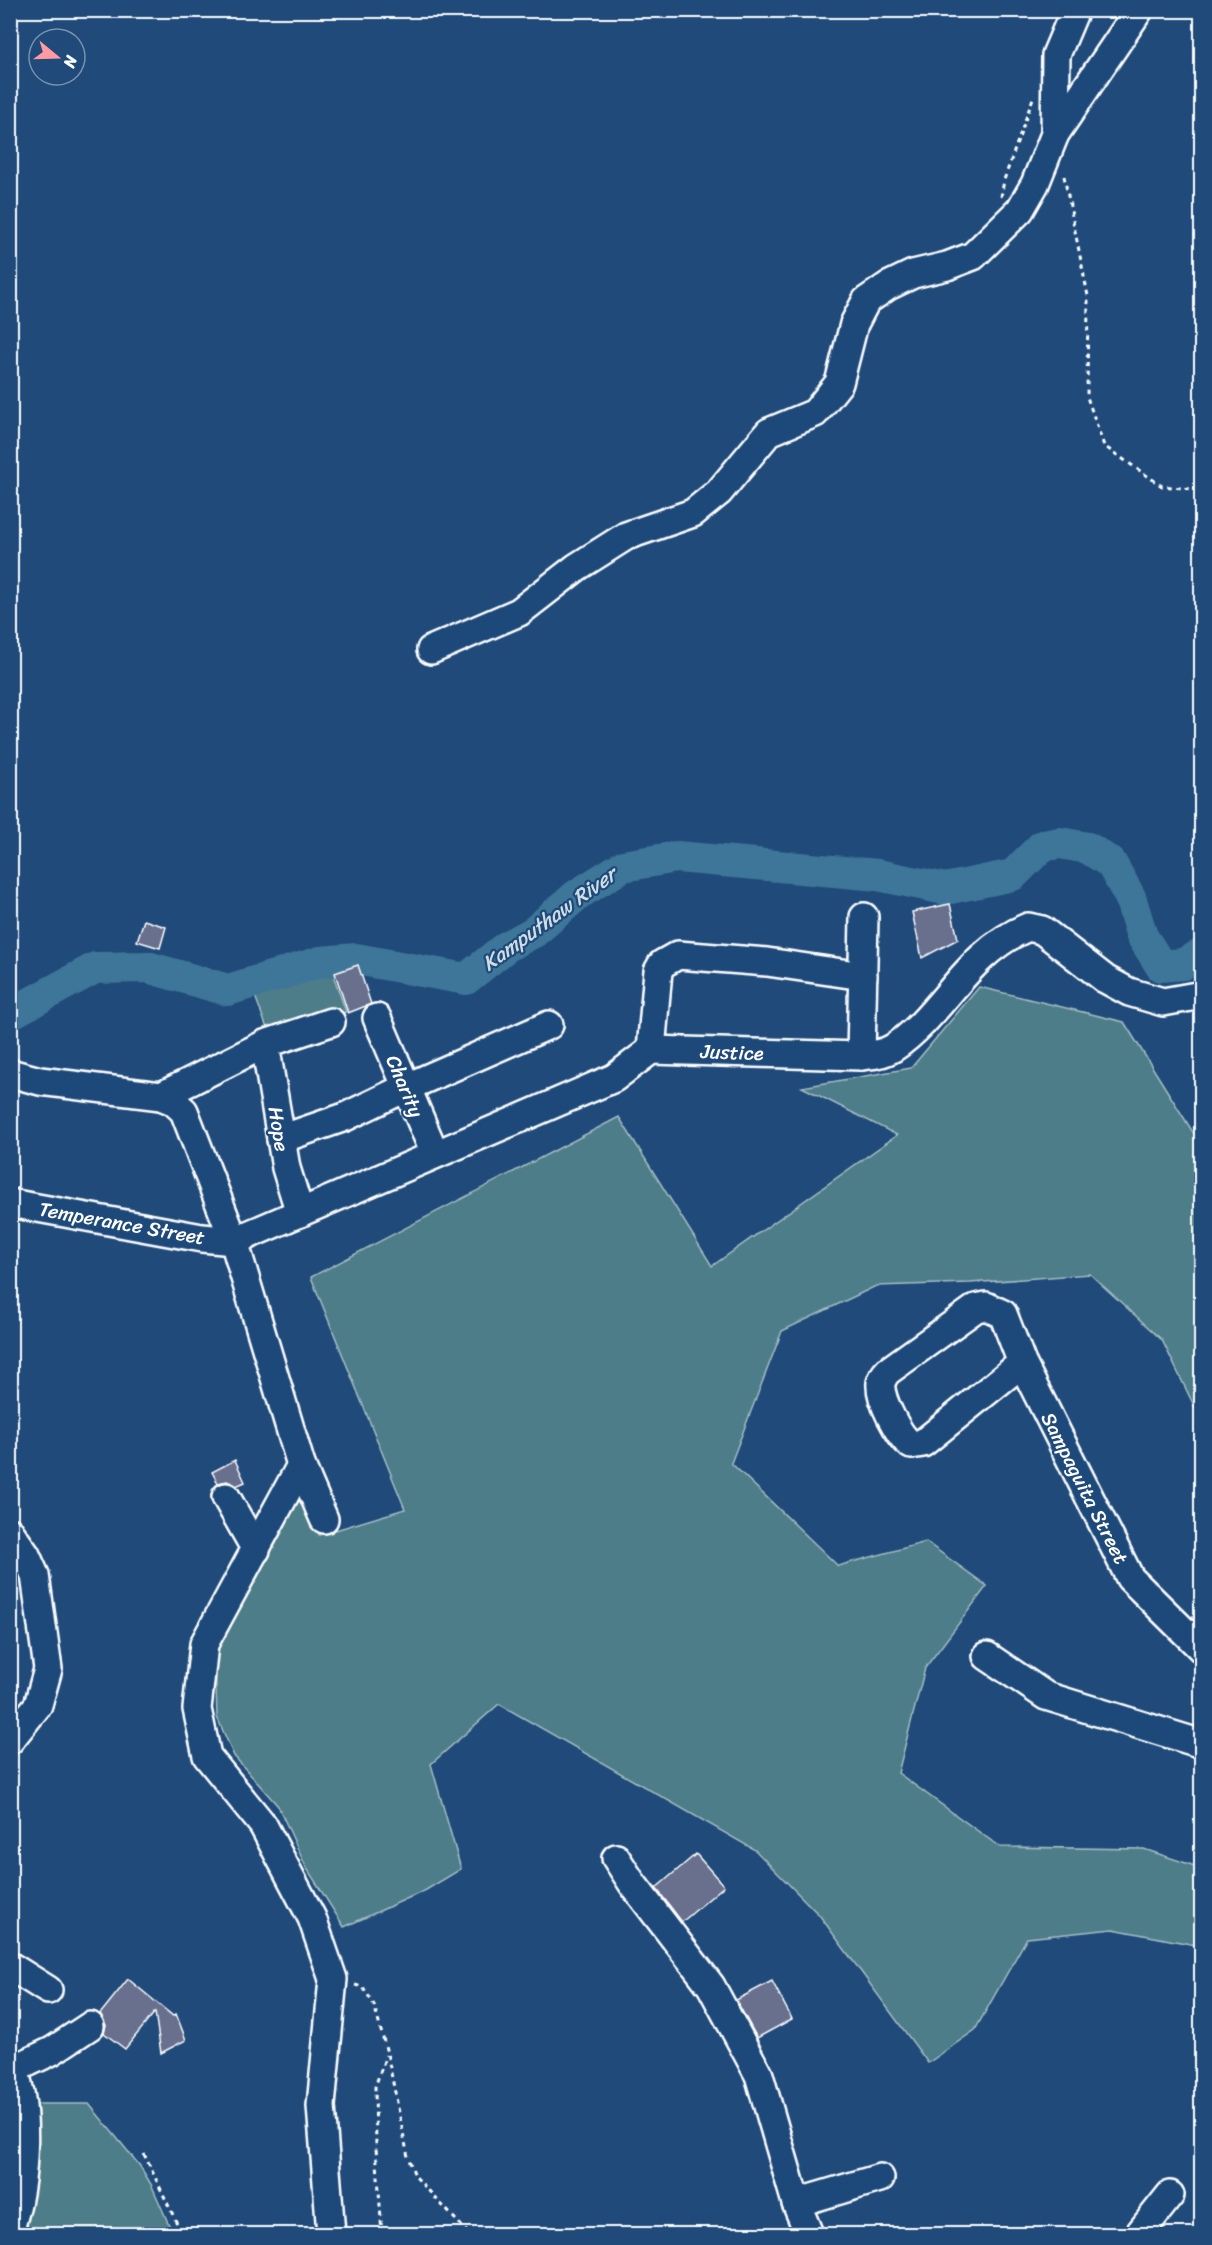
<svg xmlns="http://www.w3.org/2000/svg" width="1212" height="2245" font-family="Sriracha,sans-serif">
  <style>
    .green { fill: #4d7d88; stroke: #a6bec4; stroke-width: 1.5 }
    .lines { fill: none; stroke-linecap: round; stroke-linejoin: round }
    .river { stroke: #3e7698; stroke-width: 32 }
    .building { fill: #686f8e; stroke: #fff; stroke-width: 1.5 }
    .minor-casing { stroke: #fff; stroke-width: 32 }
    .path { stroke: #fff; stroke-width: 3; stroke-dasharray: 4.5 4.5; stroke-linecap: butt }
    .minor { stroke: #1f4a7a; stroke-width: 27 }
    .labels { text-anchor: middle; stroke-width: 4.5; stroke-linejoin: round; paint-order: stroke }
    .street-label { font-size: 20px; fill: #fff; stroke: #1f4a7a }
    .water-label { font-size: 21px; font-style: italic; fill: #cfdde5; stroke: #1f4a7a }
  </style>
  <rect width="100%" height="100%" fill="#1f4a7a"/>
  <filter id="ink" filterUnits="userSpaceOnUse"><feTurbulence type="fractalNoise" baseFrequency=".0167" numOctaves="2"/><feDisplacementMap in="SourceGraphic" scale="12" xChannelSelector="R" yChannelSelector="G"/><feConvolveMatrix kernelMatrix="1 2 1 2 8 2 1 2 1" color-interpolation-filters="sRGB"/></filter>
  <g filter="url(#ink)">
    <!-- green -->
    <g class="green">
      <polygon points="331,969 346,1012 271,1039 255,996"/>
      <polygon points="979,987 1124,1022 1201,1145 1202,1338 1197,1342 1201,1345 1201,1420 1162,1340 1090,1274 970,1283 876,1286 782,1331 731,1463 838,1566 926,1542 987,1586 925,1668 898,1773 1000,1847 1144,1849 1201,1868 1201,1946 1113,1929 1027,1938 975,2030 928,2063 820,1916 755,1850 499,1704 431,1764 461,1869 426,1890 344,1927 306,1867 278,1806 234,1756 217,1717 215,1653 297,1487 316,1517 319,1535 405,1509 311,1277 619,1117 712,1266 897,1135 802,1087 911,1068"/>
      <polygon points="37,2104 89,2104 140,2166 152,2186 173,2234 21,2234 32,2195"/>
    </g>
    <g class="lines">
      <!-- river -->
      <polyline class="river" points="10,1014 95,968 147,967 228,990 320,962 356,959 466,979 506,947 534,932 577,895 623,866 677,857 878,875 945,889 1013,875 1042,846 1060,843 1088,848 1111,863 1130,897 1142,936 1161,966 1183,964 1202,954"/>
    </g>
    <!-- building -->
    <g class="building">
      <polygon points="950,904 958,939 922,958 912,912"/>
      <polygon points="144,920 166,927 160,948 137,941"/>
      <polygon points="358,965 371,1004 348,1013 335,973"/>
      <polygon points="235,1460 245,1482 236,1486 227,1481 218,1483 212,1472"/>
      <polygon points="696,1854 724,1886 682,1922 656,1888"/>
      <polygon points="128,1979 173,2016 176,2014 186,2040 161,2053 155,2012 125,2049 104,2033 106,2025 100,2014"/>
      <polygon points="772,1981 792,2019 757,2038 736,2000"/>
    </g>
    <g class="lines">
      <!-- minor casing -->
      <g class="minor-casing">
        <g id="minor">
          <polyline points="1055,134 1056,55 1075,10"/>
          <polyline points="431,650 519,612 577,567 626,536 693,513 719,492 769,432 815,413 839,383 854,324 866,301 888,286 913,274 947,266 973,256 1020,210 1035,184 1055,134 1139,10"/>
          <polyline points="377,1018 435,1154"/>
          <polyline points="265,1044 286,1168 300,1213"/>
          <polyline points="651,1050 658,971 662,964 678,955 767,962 863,976"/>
          <polyline points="861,1056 864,917"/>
          <polyline points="10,1073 40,1081 161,1096 173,1101 184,1111 234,1241 301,1465 324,1519"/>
          <polyline points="161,1096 265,1044 331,1022"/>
          <polyline points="281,1139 345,1117 405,1088 549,1025"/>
          <path d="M10 1203 202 1238 234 1241 614 1078 651 1050 861 1056C872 1055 883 1054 893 1048 944 1014 965 953 1028 927L1042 930 1105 979 1129 992 1163 1002 1202 995"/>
          <path d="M1022 1363 923 1443 911 1445C899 1436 879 1399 881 1383 882 1379 885 1374 888 1371L976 1308 986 1306 1003 1314 1022 1363 1130 1578 1202 1649"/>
          <polyline points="301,1465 204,1644 197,1709 207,1756 263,1825 312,1918 333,1979 321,2106 331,2234"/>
          <polyline points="226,1497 256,1550"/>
          <polyline points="10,1532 26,1555 35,1575 48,1669 38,1705 10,1740"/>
          <polyline points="987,1656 1046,1696 1202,1744"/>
          <polyline points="616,1858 632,1883 711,1986 759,2075 796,2203 809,2234"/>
          <polyline points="10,1966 48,1990"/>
          <path d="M10 2062C31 2103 25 2186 10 2228"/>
          <polyline points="14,2069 52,2051 90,2026"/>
          <polyline points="796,2203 880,2178"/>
          <polyline points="1139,2234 1170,2195"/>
        </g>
      </g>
      <!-- path -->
      <g class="path">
        <polyline points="1064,176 1088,296 1087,397 1104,446 1162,486 1202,490"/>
        <polyline points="1001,197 1004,180 1033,98"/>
        <polyline points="355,1985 363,1987 374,2005 387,2053 408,2157 415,2176 469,2234"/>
        <polyline points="144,2154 182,2234"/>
        <polyline points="382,2234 376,2148 375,2087 386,2055"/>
      </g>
      <!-- minor -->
      <use href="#minor" class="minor"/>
    </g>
  </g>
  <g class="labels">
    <!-- street labels -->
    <g class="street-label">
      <text transform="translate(732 1052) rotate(2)" y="7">Justice</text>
      <text transform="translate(405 1086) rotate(67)" y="7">Charity</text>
      <text transform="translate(279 1129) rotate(81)" y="7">Hope</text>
      <text transform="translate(122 1223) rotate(10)" y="7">Temperance Street</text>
      <text transform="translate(1085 1488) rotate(63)" y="7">Sampaguita Street</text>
    </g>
    <!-- water labels -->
    <g class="water-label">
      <text transform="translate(549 919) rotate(-36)" y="7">Kamputhaw River</text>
    </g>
  </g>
  <!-- margin -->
  <rect width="1212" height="2245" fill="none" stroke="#1f4a7a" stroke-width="36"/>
  <rect x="18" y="18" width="1176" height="2209" fill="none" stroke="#fff" stroke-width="2" filter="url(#ink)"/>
  <!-- north arrow -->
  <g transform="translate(57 57) rotate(109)"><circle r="28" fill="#1f4a7a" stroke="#7992af" stroke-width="1.5"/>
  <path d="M0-4.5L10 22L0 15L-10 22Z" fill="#ff9aa2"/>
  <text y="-9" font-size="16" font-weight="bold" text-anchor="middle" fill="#ffffff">N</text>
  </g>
</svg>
